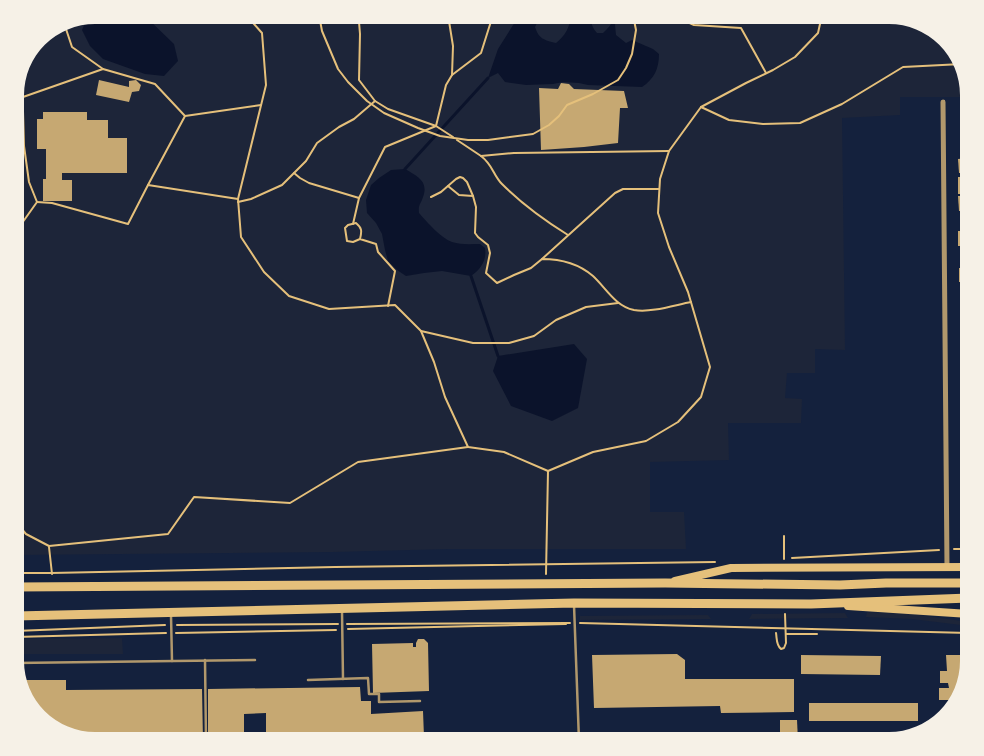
<svg xmlns="http://www.w3.org/2000/svg" width="984" height="756" font-family="'Alegreya Sans',sans-serif">
  <style>
    .green { fill: #1d2539 }
    .water { fill: #0b132b }
    .lines { fill: none; stroke-linecap: round; stroke-linejoin: round }
    .stream { stroke: #0b132b; stroke-width: 3 }
    .building { fill: #c6a872 }
    .path { stroke: #e5c07b; stroke-width: 2 }
    .service { stroke: #b1986c; stroke-width: 2.5 }
    .minor { stroke: #b1986c; stroke-width: 5 }
    .secondary { stroke: #e5c07b; stroke-width: 8 }
    .trunk { stroke: #e5c07b; stroke-width: 9 }
  </style>
  <rect width="100%" height="100%" fill="#14213d"/>
  <!-- green -->
  <g class="green">
    <polygon points="95,15 890,15 938,32 961,59 969,97 900,97 900,115 842,118 845,350 815,349 815,373 787,373 785,398 802,399 801,423 728,423 729,460 650,462 650,512 684,512 686,549 449,549 333,552 15,555 15,89 42,35"/>
    <polygon points="867,612 912,614 969,622 969,626 912,619 866,617"/>
    <polygon points="845,613 848,618 749,619 752,614"/>
    <polygon points="708,615 711,619 580,620 580,616"/>
    <polygon points="122,638 123,654 15,654 15,639"/>
  </g>
  <!-- water -->
  <g class="water">
    <polygon points="95,15 144,15 174,44 178,61 164,76 145,74 103,59 90,46 82,30 87,18"/>
    <path d="M516 15H541L535 27C539 39 544 40 556 43 565 36 570 27 571 15H593C590 23 592 27 597 33H603C608 28 615 23 611 15H617L615 25 616 35 626 43 632 40 653 49 659 54C659 69 654 79 642 87L588 85 579 83 563 82 553 84 526 85 505 82 498 73 488 78 498 49 515 22Z"/>
    <path d="M405 169C417 176 429 181 423 197 421 204 418 204 419 213 427 222 441 238 452 242 461 245 471 244 480 244L485 248C487 260 481 269 471 276L442 271 424 273 406 276 397 270 388 261 385 250 382 234 376 223 367 213 366 200 371 185 379 178 391 170Z"/>
    <polygon points="574,344 587,359 578,408 552,421 511,406 493,371 498,356"/>
  </g>
  <g class="lines">
    <!-- stream -->
    <g class="stream">
      <polyline points="405,169 488,78"/>
      <polyline points="471,276 498,356"/>
    </g>
  </g>
  <!-- building -->
  <g class="building">
    <polygon points="99,80 129,87 129,81 136,80 141,85 139,91 132,92 129,102 96,95"/>
    <polygon points="561,83 569,84 574,89 624,91 628,108 620,108 618,143 584,147 541,150 539,88 558,89"/>
    <polygon points="43,112 87,112 87,120 108,120 108,138 127,138 127,173 62,173 62,180 72,180 72,201 43,201 43,179 46,179 46,149 37,149 37,119 43,119"/>
    <polygon points="968,158 968,173 959,173 958,159"/>
    <rect x="958" y="177" width="10" height="17"/>
    <polygon points="958,196 968,196 968,211 959,211"/>
    <rect x="958" y="231" width="10" height="15"/>
    <rect x="959" y="268" width="10" height="14"/>
    <polygon points="969,304 969,319 960,319 960,305"/>
    <polygon points="960,341 969,341 969,355 961,355"/>
    <polygon points="418,639 424,639 428,643 429,691 373,693 372,644 413,643 413,647 416,647 416,643"/>
    <polygon points="677,654 685,660 685,679 794,679 794,712 721,713 720,706 594,708 592,655"/>
    <polygon points="801,655 881,656 880,675 801,674"/>
    <polygon points="946,655 969,655 969,662 956,700 939,700 939,688 949,688 948,683 940,683 940,671 947,671"/>
    <polygon points="19,680 66,680 66,690 202,689 203,741 94,741 46,724 23,697"/>
    <polygon points="360,687 361,701 371,701 371,714 423,711 424,737 420,737 420,741 266,741 266,713 244,714 244,741 208,741 208,689"/>
    <rect x="809" y="703" width="109" height="18"/>
    <polygon points="780,720 797,720 798,741 780,741"/>
    <polygon points="715,732 715,741 635,741 634,734"/>
    <polygon points="846,739 894,739 894,740 889,741 846,741"/>
  </g>
  <g class="lines">
    <!-- path -->
    <g class="path">
      <polyline points="246,15 262,33 266,85 238,199 241,237 264,272 289,296 329,309 395,305 421,331 434,362 445,397 468,447 504,452 548,471 546,574"/>
      <polyline points="319,15 322,31 338,69 348,82 367,101 384,113 418,128 440,136 468,140 488,140 533,134 549,125 559,116 567,105 593,94 618,80 626,68 632,54 636,30 633,15"/>
      <polyline points="360,15 359,22 360,34 359,80 375,101 388,109 436,126 446,85 452,75 453,46 448,15"/>
      <polyline points="672,15 694,25 741,28 766,73"/>
      <polyline points="65,26 72,47 103,69"/>
      <polyline points="452,75 481,53 493,15"/>
      <polyline points="23,97 103,69 155,84 185,116 148,185"/>
      <polyline points="701,107 746,83 773,70 795,57 818,33 822,15"/>
      <polyline points="185,116 261,105"/>
      <polyline points="457,140 481,156 514,153 669,151"/>
      <polyline points="15,145 24,146"/>
      <path d="M481 156C493 165 493 175 502 184 523 205 544 220 568 235"/>
      <polyline points="294,173 306,161 317,143 339,127 354,119 375,101"/>
      <polyline points="448,186 459,195 473,196"/>
      <path d="M431 197 441 192 456 179 460 177 463 178 467 182 473 196 476 207 475 233 478 237 488 245 490 253 486 273 497 283 514 275 531 268 542 259C560 259 579 264 593 276 606 288 615 306 634 310 651 313 675 305 691 302"/>
      <polyline points="359,198 385,147 436,126 453,137"/>
      <polyline points="37,202 52,203 128,224 148,185 238,199"/>
      <polyline points="238,202 251,199 282,185 294,173 300,178 309,183 359,198 353,224"/>
      <polyline points="15,233 37,202 29,182 24,146 22,76"/>
      <path d="M360 239C362 231 362 228 356 223L348 225 345 228 347 241 353 242 360 239 376 244 378 252 395 271 388 306"/>
      <polyline points="542,259 615,193 623,189 659,189"/>
      <polyline points="421,331 473,343 509,343 534,336 556,320 586,307 618,303"/>
      <polyline points="548,471 593,452 646,441 678,422 701,397 710,367 688,292 669,247 658,213 660,179 669,151 701,107 729,120 763,124 800,123 842,104 903,67 962,64"/>
      <polyline points="15,521 26,534 49,546 168,534 194,497 290,503 358,462 468,447"/>
      <polyline points="784,536 784,559"/>
      <polyline points="49,547 52,574"/>
      <polyline points="954,549 969,549"/>
      <polyline points="792,558 939,550"/>
      <polyline points="15,573 51,573 335,567 715,562"/>
      <polyline points="580,623 969,633"/>
      <polyline points="347,624 570,623"/>
      <polyline points="177,625 338,624"/>
      <polyline points="348,629 566,624"/>
      <polyline points="15,631 165,625"/>
      <polyline points="176,633 336,630"/>
      <path d="M776 633C777 639 776 645 781 649L784 648 786 643 785 614"/>
      <polyline points="786,634 817,634"/>
      <polyline points="15,637 166,633"/>
    </g>
    <!-- service -->
    <g class="service">
      <polyline points="574,605 579,741"/>
      <polyline points="342,611 343,679"/>
      <polyline points="171,615 172,661"/>
      <polyline points="205,660 206,741"/>
      <polyline points="15,663 255,660"/>
      <polyline points="308,680 368,678 369,694 379,694 379,702 420,701"/>
    </g>
    <!-- minor -->
    <polyline class="minor" points="943,102 947,567"/>
    <!-- secondary -->
    <g class="secondary">
      <polyline points="675,581 731,568 969,567"/>
      <polyline points="848,606 969,614"/>
    </g>
    <!-- trunk -->
    <g class="trunk">
      <polyline points="15,587 665,583 840,585 886,583 969,583"/>
      <polyline points="15,616 574,603 811,604 969,598"/>
    </g>
  </g>
  <!-- crop -->
  <path d="M0 0H984V756H0ZM95 24H889A71 71 0 0 1 960 95V661A71 71 0 0 1 889 732H95A71 71 0 0 1 24 661V95A71 71 0 0 1 95 24Z" fill="#f6f1e7" fill-rule="evenodd"/>
</svg>
